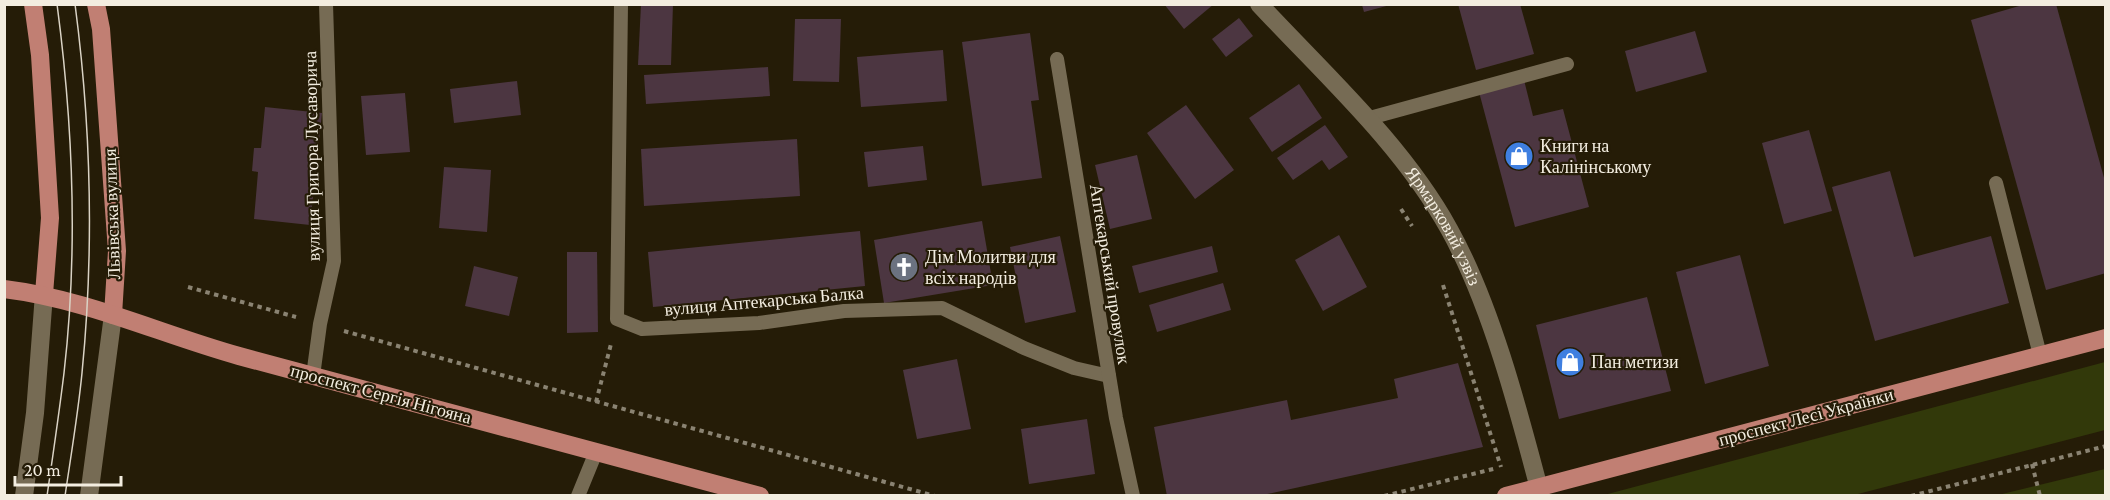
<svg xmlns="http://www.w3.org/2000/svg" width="2110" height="500" font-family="'Crimson Pro',serif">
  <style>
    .green { fill: #32390a }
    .building { fill: #4c3641 }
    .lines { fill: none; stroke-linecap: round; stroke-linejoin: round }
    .path { stroke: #8a8372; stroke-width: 4; stroke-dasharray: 4.5 4.5; stroke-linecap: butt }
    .lane { stroke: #766b54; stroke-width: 14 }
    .street { stroke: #766b54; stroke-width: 18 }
    .primary { stroke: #c17f73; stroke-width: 18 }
    .tram { stroke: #dad3c5; stroke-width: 1.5 }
    .labels { text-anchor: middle; stroke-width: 4.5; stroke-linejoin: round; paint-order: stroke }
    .poi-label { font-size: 18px; fill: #f3ede0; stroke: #251c07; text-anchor: start }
    .street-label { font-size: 18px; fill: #f3ede0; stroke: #251c07 }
  </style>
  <rect width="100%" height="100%" fill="#251c07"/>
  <!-- green -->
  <g class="green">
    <polygon points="2105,362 2105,430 1854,495 1604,495"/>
    <polygon points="2105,469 2105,495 1998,495"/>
  </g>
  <!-- building -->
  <g class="building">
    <polygon points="641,4 673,4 671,65 638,65"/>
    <polygon points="1164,4 1214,4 1184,29"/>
    <polygon points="1458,4 1520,4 1534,54 1476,70"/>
    <polygon points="2026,4 2056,4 2106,185 2106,273 2046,290 1971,20"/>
    <polygon points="1362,5 1390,5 1364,12"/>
    <polygon points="1239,18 1253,36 1226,57 1212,39"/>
    <polygon points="795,19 841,19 839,82 793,81"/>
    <polygon points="1695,31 1707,72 1636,92 1625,51"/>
    <polygon points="1030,33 1039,100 1031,101 1042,178 982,186 962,42"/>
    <polygon points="943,50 947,101 861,107 857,57"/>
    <polygon points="768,67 770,96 646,104 644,75"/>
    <polygon points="1524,80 1533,116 1563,109 1589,207 1515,227 1479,92"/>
    <polygon points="517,81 521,115 454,123 450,89"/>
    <polygon points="1299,84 1322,118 1272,152 1249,118"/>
    <polygon points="405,93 410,152 366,155 361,96"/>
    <polygon points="1186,105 1234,170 1195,199 1147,133"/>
    <polygon points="265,107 322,113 310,225 254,219 258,172 252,171 254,148 261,148"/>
    <polygon points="1325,125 1348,157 1329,170 1322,160 1293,180 1277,158"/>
    <polygon points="1809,130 1832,211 1784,224 1762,143"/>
    <polygon points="797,139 800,196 644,206 641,149"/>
    <polygon points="923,146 927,180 868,187 864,152"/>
    <polygon points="1137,155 1152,219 1110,229 1095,165"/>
    <polygon points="444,167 491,170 487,232 439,228"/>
    <polygon points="1890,171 1914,257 1991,236 2009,303 1875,341 1832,187"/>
    <polygon points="982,221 993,285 884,303 874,240"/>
    <polygon points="860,231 865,286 653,307 648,252"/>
    <polygon points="1339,235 1367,287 1323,311 1295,260"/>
    <polygon points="1060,236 1076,312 1025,323 1010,247"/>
    <polygon points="1212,246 1218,272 1139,293 1132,266"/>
    <polygon points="567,252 597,252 598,332 567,333"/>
    <polygon points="1740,255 1769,366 1705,384 1676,272"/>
    <polygon points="474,266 518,277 509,316 465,306"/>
    <polygon points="1223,283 1231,310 1157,332 1149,305"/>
    <polygon points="1647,297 1671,391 1559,419 1536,325"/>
    <polygon points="957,359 971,429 917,439 903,370"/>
    <polygon points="1458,363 1483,447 1258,496 1167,496 1154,427 1287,400 1291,420 1398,398 1394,379"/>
    <polygon points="1087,419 1095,474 1029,484 1021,429"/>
  </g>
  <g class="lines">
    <!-- path -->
    <g class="path">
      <polyline points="1401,209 1412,226"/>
      <polyline points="1443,285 1501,467"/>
      <polyline points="188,287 296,317"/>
      <polyline points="344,331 935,496"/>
      <polyline points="596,402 611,344"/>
      <polyline points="2032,464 2040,496"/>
      <polyline points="1384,496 1497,468"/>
      <polyline points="1911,496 2106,446"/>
    </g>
    <!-- lane -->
    <g class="lane">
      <polyline points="621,4 617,319 642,329 759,323 844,311 942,308 1024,348 1074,368 1109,376"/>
      <polyline points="1057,59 1116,418 1133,496"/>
      <polyline points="1366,119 1567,64"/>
      <polyline points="1996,183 2040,355"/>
      <polyline points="313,376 320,324 334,261 326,4"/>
      <polyline points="578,496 596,452"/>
    </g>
    <!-- street -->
    <g class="street">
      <path id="s1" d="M1259 4C1325 75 1402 144 1449 229 1491 304 1519 412 1541 496"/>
      <polyline points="24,496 35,413 44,294"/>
      <polyline points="89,496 113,315"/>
    </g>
    <!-- primary -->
    <g class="primary">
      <polyline points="33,4 40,55 50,218 44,294"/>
      <polyline points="96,4 101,29 117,251 113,315"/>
      <path d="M4 289C86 299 160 334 239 356 412 404 586 449 760 496"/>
      <polyline points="1506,496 2106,338"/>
    </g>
    <!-- tram -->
    <g class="tram">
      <path d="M47 496C53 455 59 414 64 373 78 252 73 125 57 4"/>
      <path d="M65 496C71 455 78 414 82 373 94 252 91 126 75 4"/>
    </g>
  </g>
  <!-- icons -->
  <defs>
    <g id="shop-disc" transform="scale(1.5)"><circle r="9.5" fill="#3f7fe0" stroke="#251c07"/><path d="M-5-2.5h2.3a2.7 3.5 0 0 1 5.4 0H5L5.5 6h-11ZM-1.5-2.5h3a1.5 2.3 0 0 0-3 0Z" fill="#fff"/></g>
    <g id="church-disc" transform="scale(1.5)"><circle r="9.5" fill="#6b7280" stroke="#251c07"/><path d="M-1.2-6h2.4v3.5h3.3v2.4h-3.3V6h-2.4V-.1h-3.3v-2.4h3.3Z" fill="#fff"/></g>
  </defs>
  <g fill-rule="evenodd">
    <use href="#shop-disc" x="1519" y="156"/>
    <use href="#church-disc" x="904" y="267"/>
    <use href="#shop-disc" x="1570" y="362"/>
  </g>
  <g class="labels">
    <!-- poi labels -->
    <g class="poi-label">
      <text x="1540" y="152">Книги на<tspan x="1540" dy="21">Калінінському</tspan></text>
      <text x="925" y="263">Дім Молитви для<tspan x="925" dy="21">всіх народів</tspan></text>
      <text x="1591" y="368">Пан метизи</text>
    </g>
    <!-- street labels -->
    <g class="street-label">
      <text transform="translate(312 156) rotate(-91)" y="6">вулиця Григора Лусаворича</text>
      <text transform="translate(112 214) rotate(-92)" y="6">Львівська вулиця</text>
      <text dy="6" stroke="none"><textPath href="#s1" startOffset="290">Ярмарковий узвіз</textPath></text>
      <text transform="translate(1110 274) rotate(81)" y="6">Аптекарський провулок</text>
      <text transform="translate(764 301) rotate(-5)" y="6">вулиця Аптекарська Балка</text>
      <text transform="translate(381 394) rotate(15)" y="6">проспект Сергія Нігояна</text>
      <text transform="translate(1806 417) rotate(-15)" y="6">проспект Лесі Українки</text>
    </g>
  </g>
  <!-- border -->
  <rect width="2110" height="500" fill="none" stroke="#f3ede0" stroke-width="12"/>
  <!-- scale -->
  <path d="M15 476v9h106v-9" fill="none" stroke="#f3ede0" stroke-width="3"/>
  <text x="24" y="476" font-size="18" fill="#f3ede0" stroke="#251c07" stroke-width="4.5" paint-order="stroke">20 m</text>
</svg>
